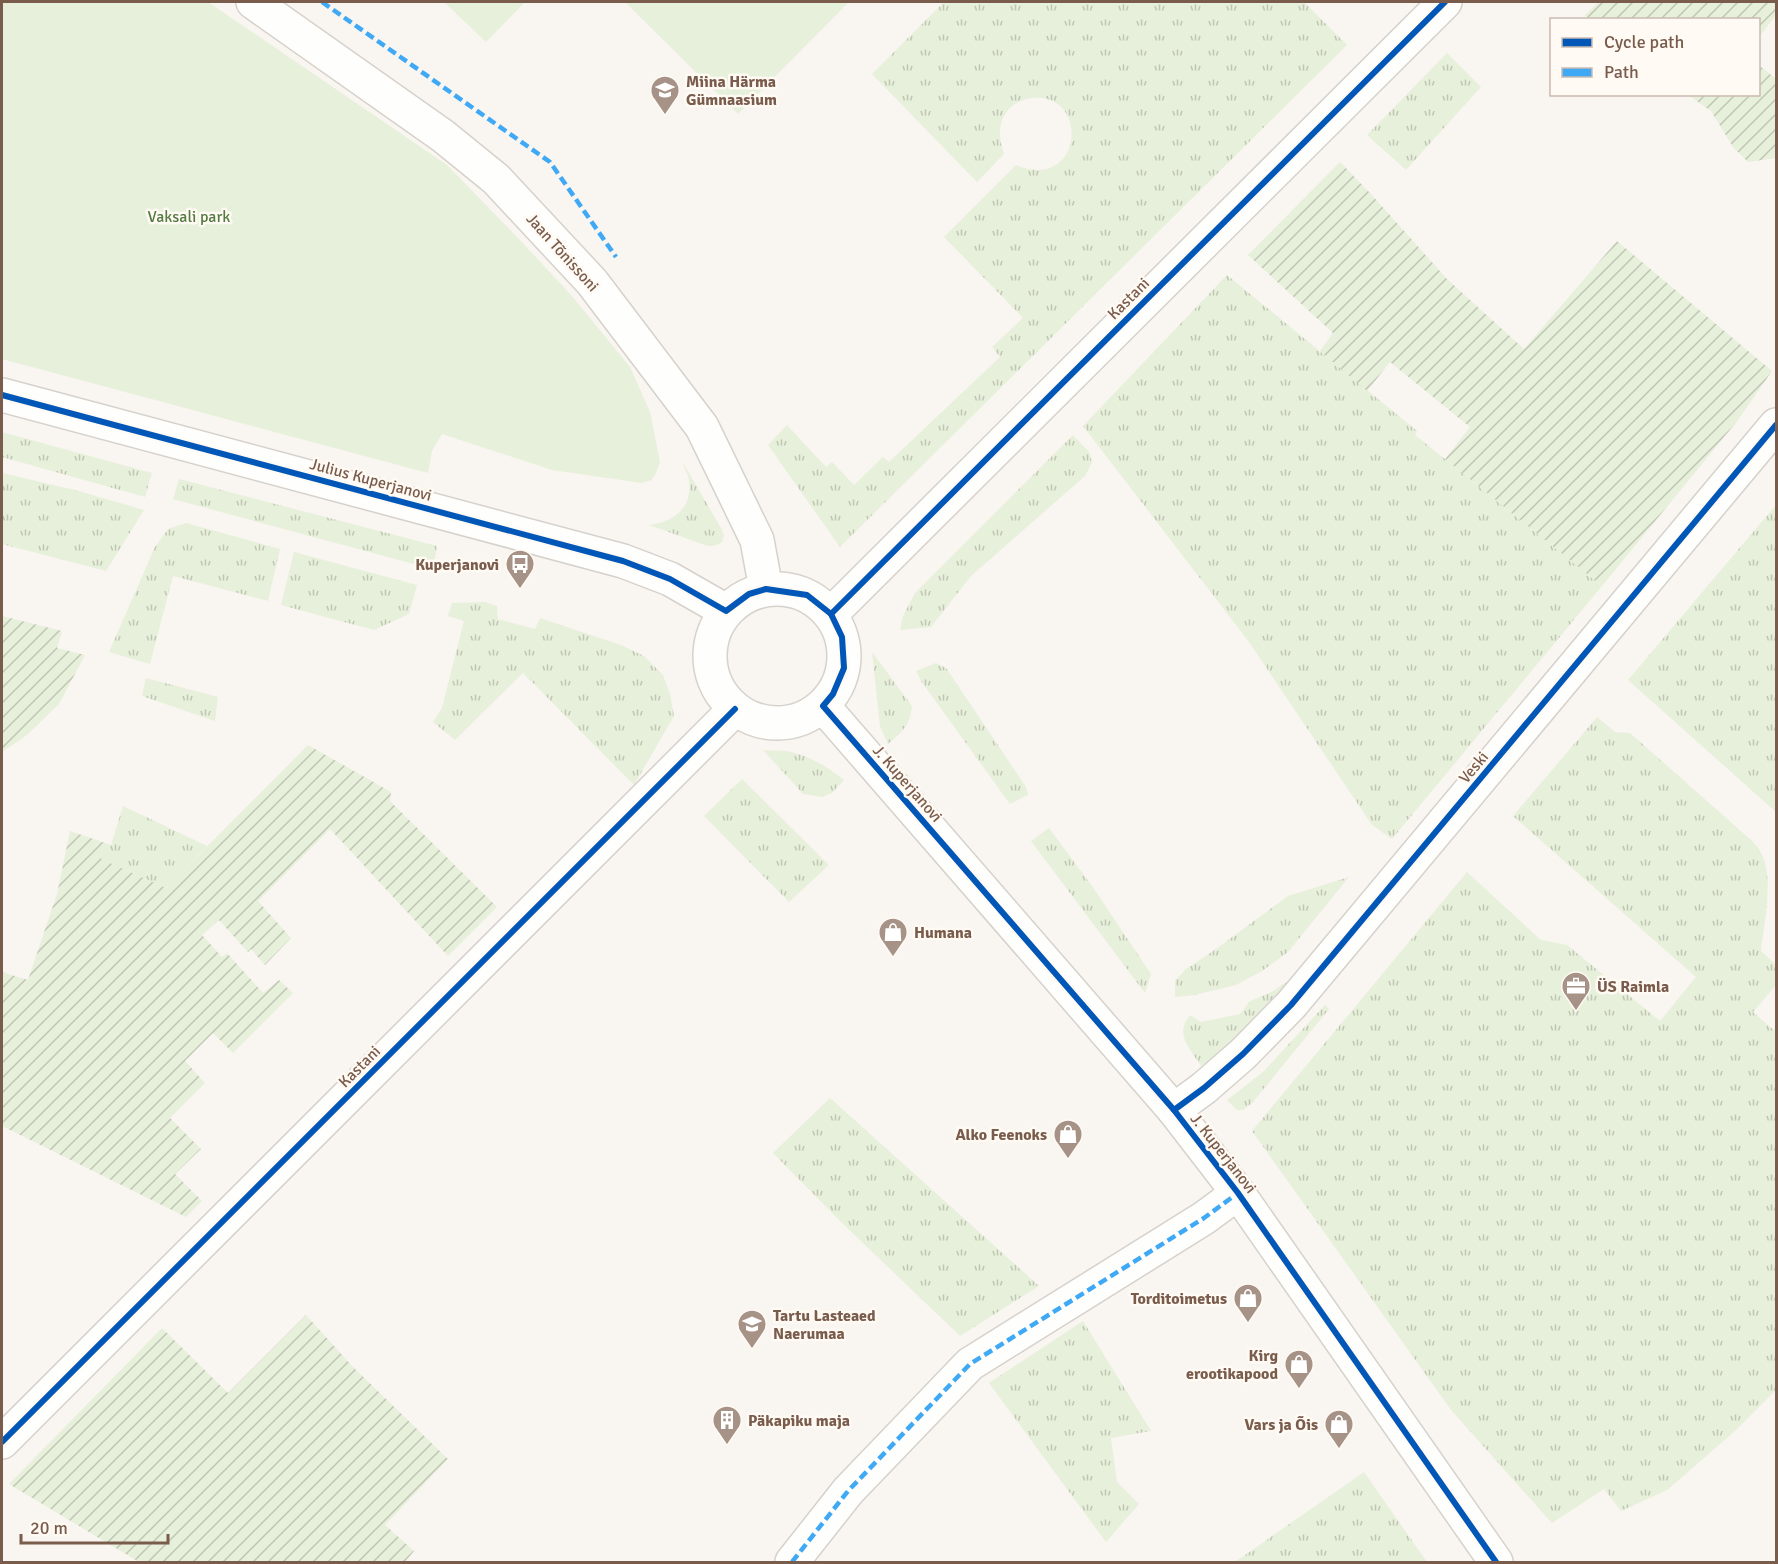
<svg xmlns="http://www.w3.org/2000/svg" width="1778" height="1564" font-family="Signika,sans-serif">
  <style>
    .grass { fill: url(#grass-tufts) }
    .park { fill: #e7f0db }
    .garden { fill: url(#garden-furrows) }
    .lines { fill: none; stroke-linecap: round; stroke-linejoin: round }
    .street-casing { stroke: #d7d1cb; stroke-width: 36 }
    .street { stroke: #fefefd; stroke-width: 33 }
    .quiet { stroke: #3fa9f5; stroke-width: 4.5; stroke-dasharray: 9 4.5; stroke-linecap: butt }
    .cycleway-casing { stroke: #fffaf3; stroke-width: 10 }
    .cycleway { stroke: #0057b8; stroke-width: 6 }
    .labels { text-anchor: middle; stroke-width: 5; stroke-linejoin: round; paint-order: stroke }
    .poi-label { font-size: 16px; font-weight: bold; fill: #7a5c4d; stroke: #fffaf3; text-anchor: start }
    .park-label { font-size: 16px; fill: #537a41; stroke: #fffaf3 }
    .street-label { font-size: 16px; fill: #7a5c4d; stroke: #fffaf3 }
  </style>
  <defs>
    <pattern id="grass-tufts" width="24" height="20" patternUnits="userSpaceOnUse" patternTransform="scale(1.5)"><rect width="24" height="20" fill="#e7f0db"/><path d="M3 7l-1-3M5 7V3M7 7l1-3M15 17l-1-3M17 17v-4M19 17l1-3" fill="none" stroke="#c0c6b4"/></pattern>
    <pattern id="garden-furrows" width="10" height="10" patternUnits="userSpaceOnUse" patternTransform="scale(1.5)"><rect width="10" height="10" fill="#e7f0db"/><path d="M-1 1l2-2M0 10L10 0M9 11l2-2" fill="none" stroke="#c0c6b4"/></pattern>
  </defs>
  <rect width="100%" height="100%" fill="#f9f5f0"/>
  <!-- grass -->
  <g class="grass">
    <path d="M944 2H1304L1347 45 840 547 768 445 787 425 826 467 832 462 854 485 883 457 889 462 1000 357 992 347 1023 318 944 237 1016 165C1083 193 1091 92 1032 98 1023 99 1014 103 1008 110 997 123 999 139 1004 154L977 182 872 74Z"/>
    <polygon points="1447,53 1481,87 1406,170 1367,135"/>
    <polygon points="1227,275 1417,431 1415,435 1602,586 1392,839 1372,825 1249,642 1083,426"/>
    <polygon points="2,432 152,473 145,497 2,457"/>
    <polygon points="1073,435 1089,452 1092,462 1085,476 971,576 931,627 900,630 903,616 915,593"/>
    <path d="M682 461 721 528 724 536 722 542C715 547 710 547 702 544L649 525C674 522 693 508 689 480 688 474 684 467 682 461Z"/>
    <polygon points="2,473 75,490 144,510 106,571 2,544"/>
    <polygon points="179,479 437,546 434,562 431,566 421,566 173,499"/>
    <polygon points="1776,505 1776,812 1628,680"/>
    <polygon points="186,523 280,549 268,601 173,576 150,664 109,652 155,547 168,529"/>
    <polygon points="294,552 417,585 409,614 374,630 281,605"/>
    <polygon points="485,602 497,606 498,619 535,629 540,618 621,645 644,656 663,675 670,694 674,716 634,785 523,673 455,740 433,722 442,708 464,621 448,616 452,603"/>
    <path d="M872 652 912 706C910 726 902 732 888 744L880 726Z"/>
    <polygon points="936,663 946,668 1026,787 1028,795 1010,804 921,681 916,671"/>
    <polygon points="146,678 218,697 215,721 142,696"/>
    <path d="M1597 717 1615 732 1630 733 1751 840C1754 843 1758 847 1760 851 1775 877 1764 922 1761 951L1776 965V985L1753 1012 1776 1032V1390L1735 1431 1667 1490 1621 1511 1604 1489 1552 1523 1451 1410 1252 1131 1467 872 1541 940 1567 945 1660 1021 1696 977 1513 816Z"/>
    <path d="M763 750C771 751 780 750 787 751 808 755 828 767 844 780L832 793 822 797 803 794Z"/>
    <polygon points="742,779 829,865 789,902 704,816"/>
    <polygon points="123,806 207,846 166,888 100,859 105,843 111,845"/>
    <polygon points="1049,828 1092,886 1151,974 1145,993 1031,841"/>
    <polygon points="1349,877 1288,952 1262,971 1236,985 1195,995 1175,997 1175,981 1186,969 1216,949 1288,896"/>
    <path d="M1298 975 1231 1045 1201 1066C1190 1049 1174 1034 1190 1015L1201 1022 1240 1014 1249 1002 1273 991Z"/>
    <polygon points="1325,1005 1329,1009 1252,1103 1243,1110 1237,1110 1227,1100 1263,1072"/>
    <polygon points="830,1098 1039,1286 960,1336 841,1222 773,1153"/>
    <polygon points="1083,1321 1151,1431 1111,1438 1117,1482 1139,1504 1106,1542 989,1383"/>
    <polygon points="1364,1472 1427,1562 1235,1562"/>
  </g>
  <!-- park -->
  <g class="park">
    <polygon points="2,2 208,2 447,165 520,240 572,296 630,367 650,412 660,462 655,475 651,480 642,483 552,470 442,434 432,451 428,473 2,359"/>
    <polygon points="444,2 525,2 486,42"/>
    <polygon points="625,2 849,2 738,114"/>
  </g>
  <!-- garden -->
  <g class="garden">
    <polygon points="1599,2 1776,2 1776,15 1759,37 1758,20 1589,19 1585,15"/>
    <polygon points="1759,65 1776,79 1776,158 1748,162 1733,147 1711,111 1688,95 1758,94"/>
    <polygon points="1340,162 1371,194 1447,279 1524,349 1617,241 1772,371 1738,420 1602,586 1445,459 1470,427 1390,362 1367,391 1320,351 1333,333 1248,255"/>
    <polygon points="2,616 62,631 57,648 85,655 59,704 27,735 2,752"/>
    <polygon points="308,745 391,792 390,801 497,907 448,956 330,829 258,901 291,938 265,965 251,949 248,952 219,920 202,935 222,957 227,953 263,993 279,980 293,993 233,1053 213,1033 185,1061 205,1083 170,1118 201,1149 175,1174 202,1201 186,1217 2,1126 2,972 28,980 57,894 70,831 105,843 101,859 166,888"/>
    <polygon points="306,1315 353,1367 448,1459 385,1525 414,1551 405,1562 139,1562 9,1484 162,1328 228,1393"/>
  </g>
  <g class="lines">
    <!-- street casing -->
    <g class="street-casing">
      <g id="street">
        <polyline points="253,2 443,136 496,179 592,282 702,427 757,540 766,589"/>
        <polyline points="2,395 623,561 670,579 726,611"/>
        <circle cx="777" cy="656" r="67"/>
        <polyline points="831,614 1445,2"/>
        <polyline points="823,706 1174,1110 1238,1193 1496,1562"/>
        <polyline points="1174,1110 1204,1088 1243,1054 1291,1005 1776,425"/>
        <polyline points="2,1442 735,709"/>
        <polyline points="792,1562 848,1491 970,1364 1204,1218 1238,1193"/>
      </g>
    </g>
    <!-- street -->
    <use href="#street" class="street"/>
    <!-- quiet -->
    <g class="quiet">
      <polyline points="322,2 550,162 616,257"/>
      <polyline points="792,1562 848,1491 970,1364 1204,1218 1238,1193"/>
    </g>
    <!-- cycleway casing -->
    <g class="cycleway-casing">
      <g id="cycleway">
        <polyline points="2,395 623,561 670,579 726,611 749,594 766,589 807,595 831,614 842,637 844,668 833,694 823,706 1174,1110 1238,1193 1496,1562"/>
        <polyline points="831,614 1445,2"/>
        <polyline points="1174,1110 1204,1088 1243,1054 1291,1005 1776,425"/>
        <polyline points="2,1442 735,709"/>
      </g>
    </g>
    <!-- cycleway -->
    <use href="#cycleway" class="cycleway"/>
  </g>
  <!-- icons -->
  <defs>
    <g id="school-pin" transform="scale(1.5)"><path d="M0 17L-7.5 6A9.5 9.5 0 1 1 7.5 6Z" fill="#a69286" stroke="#fffaf3"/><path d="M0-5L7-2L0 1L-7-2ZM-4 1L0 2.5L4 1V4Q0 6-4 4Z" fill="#fff"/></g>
    <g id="bus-pin" transform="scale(1.5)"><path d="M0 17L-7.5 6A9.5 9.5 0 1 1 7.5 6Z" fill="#a69286" stroke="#fffaf3"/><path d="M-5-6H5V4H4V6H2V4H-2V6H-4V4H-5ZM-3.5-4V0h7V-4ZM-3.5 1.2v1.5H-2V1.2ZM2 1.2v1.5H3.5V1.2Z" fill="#fff"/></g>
    <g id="shop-pin" transform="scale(1.5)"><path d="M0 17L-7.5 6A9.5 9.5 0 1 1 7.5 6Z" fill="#a69286" stroke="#fffaf3"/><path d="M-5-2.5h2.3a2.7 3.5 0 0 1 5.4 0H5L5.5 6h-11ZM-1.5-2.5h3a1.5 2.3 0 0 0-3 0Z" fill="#fff"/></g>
    <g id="office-pin" transform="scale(1.5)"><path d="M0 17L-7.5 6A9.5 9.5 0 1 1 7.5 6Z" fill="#a69286" stroke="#fffaf3"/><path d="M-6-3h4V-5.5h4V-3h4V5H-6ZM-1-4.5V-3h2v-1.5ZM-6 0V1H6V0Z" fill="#fff"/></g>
    <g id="building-pin" transform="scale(1.5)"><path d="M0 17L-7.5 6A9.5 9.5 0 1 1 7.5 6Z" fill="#a69286" stroke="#fffaf3"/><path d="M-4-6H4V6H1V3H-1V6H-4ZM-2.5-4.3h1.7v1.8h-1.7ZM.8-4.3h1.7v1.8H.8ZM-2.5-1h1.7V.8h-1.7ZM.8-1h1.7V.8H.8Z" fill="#fff"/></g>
  </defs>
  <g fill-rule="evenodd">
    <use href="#school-pin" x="665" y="90"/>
    <use href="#bus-pin" x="520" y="564"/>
    <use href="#shop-pin" x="893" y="932"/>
    <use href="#office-pin" x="1576" y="986"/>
    <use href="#shop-pin" x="1068" y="1134"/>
    <use href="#shop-pin" x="1248" y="1298"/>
    <use href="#school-pin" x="752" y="1324"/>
    <use href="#shop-pin" x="1299" y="1364"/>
    <use href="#building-pin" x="727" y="1420"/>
    <use href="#shop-pin" x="1339" y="1424"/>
  </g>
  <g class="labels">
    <!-- poi labels -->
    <g class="poi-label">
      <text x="686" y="87">Miina Härma<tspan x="686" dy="18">Gümnaasium</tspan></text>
      <text x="499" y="570" text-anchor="end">Kuperjanovi</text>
      <text x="914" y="938">Humana</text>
      <text x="1597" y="992">ÜS Raimla</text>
      <text x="1047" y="1140" text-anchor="end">Alko Feenoks</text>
      <text x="1227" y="1304" text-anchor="end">Torditoimetus</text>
      <text x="773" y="1321">Tartu Lasteaed<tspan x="773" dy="18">Naerumaa</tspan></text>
      <text x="1278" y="1361" text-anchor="end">Kirg<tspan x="1278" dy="18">erootikapood</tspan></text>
      <text x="748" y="1426">Päkapiku maja</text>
      <text x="1318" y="1430" text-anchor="end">Vars ja Õis</text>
    </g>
    <!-- park labels -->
    <g class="park-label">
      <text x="189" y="222">Vaksali park</text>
    </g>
    <!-- street labels -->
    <g class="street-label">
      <text transform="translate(563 252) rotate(48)" y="6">Jaan Tõnissoni</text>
      <text transform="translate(1128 298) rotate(-45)" y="6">Kastani</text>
      <text transform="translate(371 479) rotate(15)" y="6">Julius Kuperjanovi</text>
      <text transform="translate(1473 767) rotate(-50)" y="6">Veski</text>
      <text transform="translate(908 783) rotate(49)" y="6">J. Kuperjanovi</text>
      <text transform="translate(359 1066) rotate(-45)" y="6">Kastani</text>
      <text transform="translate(1224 1153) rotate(52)" y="6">J. Kuperjanovi</text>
    </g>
  </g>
  <!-- border -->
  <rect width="1778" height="1564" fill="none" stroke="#7a5c4d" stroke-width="6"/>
  <!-- legend -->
  <rect x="1550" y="18" width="210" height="78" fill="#fffaf3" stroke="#cabbb1" stroke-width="1.5"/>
  <rect x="1562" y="38" width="30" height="9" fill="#0057b8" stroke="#cabbb1" stroke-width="1.5"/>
  <text x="1604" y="48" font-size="18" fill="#7a5c4d">Cycle path</text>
  <rect x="1562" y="68" width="30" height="9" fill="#3fa9f5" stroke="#cabbb1" stroke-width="1.5"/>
  <text x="1604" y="78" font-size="18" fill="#7a5c4d">Path</text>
  <!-- scale -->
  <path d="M21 1534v9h147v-9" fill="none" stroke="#7a5c4d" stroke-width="3"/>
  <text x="30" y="1534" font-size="18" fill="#7a5c4d" stroke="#fffaf3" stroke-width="4.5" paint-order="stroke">20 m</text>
</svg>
